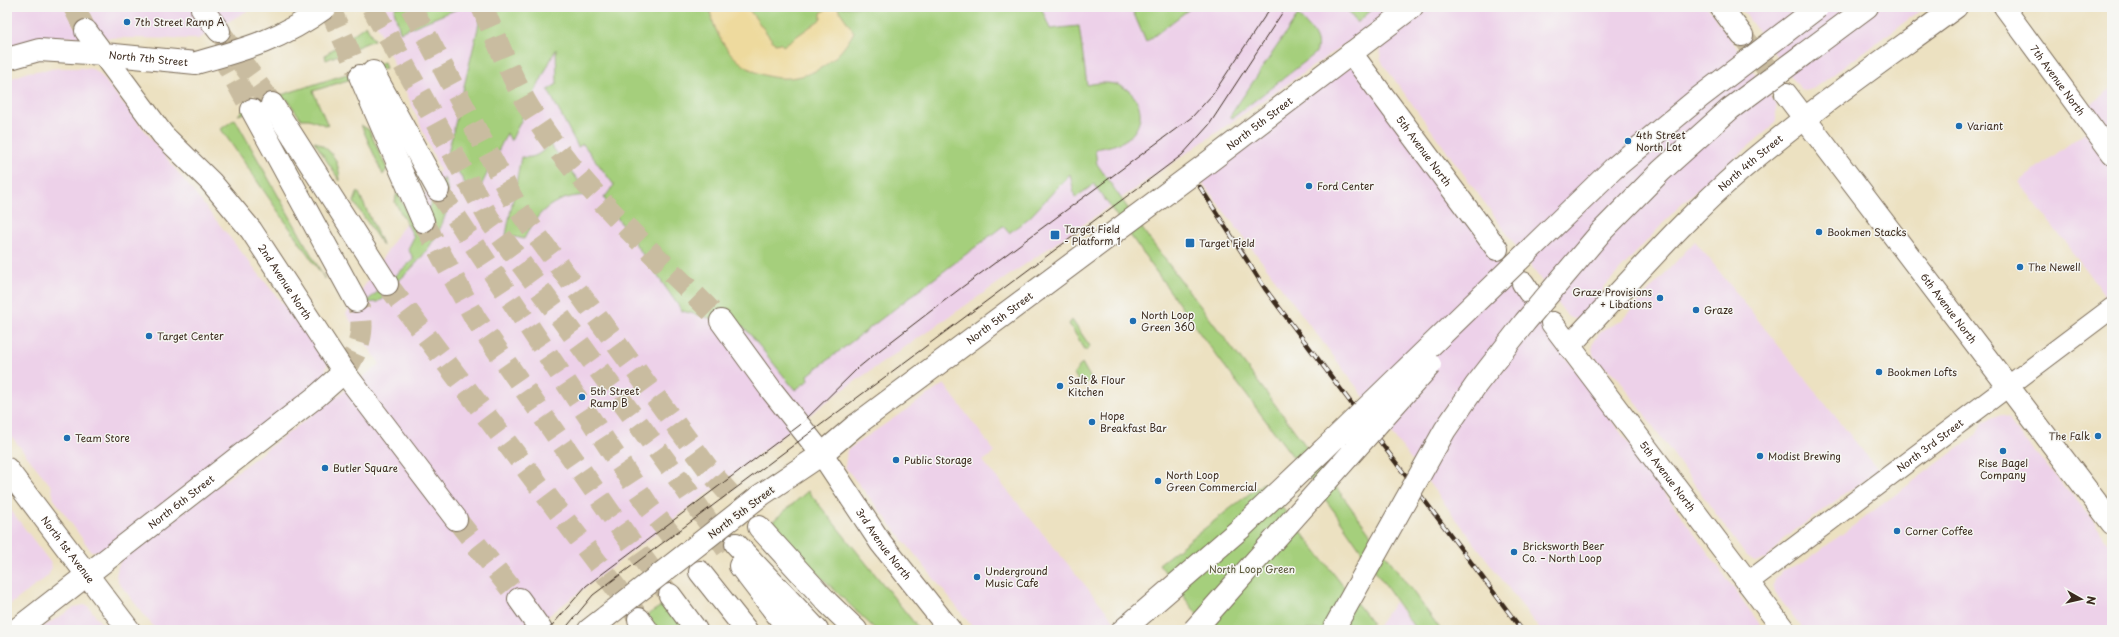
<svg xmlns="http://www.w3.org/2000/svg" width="2119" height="637" font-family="'Playpen Sans',sans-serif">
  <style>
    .built { fill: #edd1e9 }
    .green { fill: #a5cf7b; stroke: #707c4c }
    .sand { fill: #eeda9e; stroke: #94825e }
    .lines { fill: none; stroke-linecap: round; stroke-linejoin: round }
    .tertiary-tunnel { stroke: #c9bca0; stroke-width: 22; stroke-dasharray: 22 11; stroke-linecap: butt }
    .motorway-tunnel { stroke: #c9bca0; stroke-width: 22; stroke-dasharray: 22 11; stroke-linecap: butt }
    .minor-casing { stroke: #796a57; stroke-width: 22 }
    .tertiary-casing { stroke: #796a57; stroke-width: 24 }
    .secondary-casing { stroke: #796a57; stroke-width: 24 }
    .motorway-casing { stroke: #796a57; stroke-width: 24 }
    .minor { stroke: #fff; stroke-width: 20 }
    .tertiary { stroke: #fff; stroke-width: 22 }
    .secondary { stroke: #fff; stroke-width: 22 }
    .motorway { stroke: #fff; stroke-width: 22 }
    .tram { stroke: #3b2a1e; stroke-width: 1 }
    .rail-casing { stroke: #3b2a1e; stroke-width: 4.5 }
    .rail { stroke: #f6f6f2; stroke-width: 3; stroke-dasharray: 9; stroke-linecap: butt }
    .tertiary-bridge-casing { stroke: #796a57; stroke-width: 24; stroke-linecap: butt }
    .secondary-bridge-casing { stroke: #796a57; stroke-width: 24; stroke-linecap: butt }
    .motorway-bridge-casing { stroke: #796a57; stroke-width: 24; stroke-linecap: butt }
    .tertiary-bridge { stroke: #fff; stroke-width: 22 }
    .secondary-bridge { stroke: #fff; stroke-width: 22 }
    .motorway-bridge { stroke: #fff; stroke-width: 22 }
    .poi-dot { fill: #1f6fb2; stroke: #f6f6f2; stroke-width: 1.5 }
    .labels { text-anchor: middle; stroke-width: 3; stroke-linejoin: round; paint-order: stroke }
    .poi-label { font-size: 10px; fill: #3b2a1e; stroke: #f6f6f2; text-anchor: start }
    .street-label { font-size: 10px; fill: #3b2a1e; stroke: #f6f6f2 }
    .park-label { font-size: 10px; fill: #565335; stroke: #f6f6f2 }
  </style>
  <rect width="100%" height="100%" fill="#f6f6f2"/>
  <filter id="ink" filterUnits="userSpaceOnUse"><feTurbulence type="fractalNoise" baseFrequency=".025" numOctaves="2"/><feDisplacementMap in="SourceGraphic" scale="8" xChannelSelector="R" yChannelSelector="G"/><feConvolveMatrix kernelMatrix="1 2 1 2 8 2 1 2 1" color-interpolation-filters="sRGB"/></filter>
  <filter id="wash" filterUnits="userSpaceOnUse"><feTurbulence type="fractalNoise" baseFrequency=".012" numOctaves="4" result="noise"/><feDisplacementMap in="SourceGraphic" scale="16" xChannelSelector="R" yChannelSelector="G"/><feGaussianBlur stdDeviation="0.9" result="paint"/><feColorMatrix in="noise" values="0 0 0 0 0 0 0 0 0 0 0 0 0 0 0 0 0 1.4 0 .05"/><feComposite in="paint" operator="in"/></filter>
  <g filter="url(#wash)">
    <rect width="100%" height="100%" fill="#ece1c1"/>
    <!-- built -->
    <g class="built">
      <polygon points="7,7 254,7 198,39 62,37 36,40 7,48"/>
      <polygon points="369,7 1399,7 834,396 530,630 156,630 119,583 116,576 118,566 122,558 380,364 346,314 440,170"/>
      <polygon points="1429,7 1708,7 1776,104 1776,120 1770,128 1682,203 1605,286 1593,310 1585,317 1575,319 1568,317 1383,64 1380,56 1382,41"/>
      <polygon points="1740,7 1925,7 1815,88 1805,91 1800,88"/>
      <polygon points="1354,65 1764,630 1540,630 1192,169"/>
      <polygon points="59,68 83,68 92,69 99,73 328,361 325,374 319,384 106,548 98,551 91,551 54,499 51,486 7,431 7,80 28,72"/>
      <polygon points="2112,88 2112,136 2088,106"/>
      <polygon points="2085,132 2112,168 2112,294 2107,298 2019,182"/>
      <polygon points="1695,241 1878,470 1783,539 1767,559 1762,560 1755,561 1746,556 1617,376 1600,364 1593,355 1592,345 1599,334 1606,328 1621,321"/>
      <polygon points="944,384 995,452 983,461 1122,630 975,630 845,467 847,450"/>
      <polygon points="2001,415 2009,418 2014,428 2091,517 2112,550 2112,630 1804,630 1775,593 1773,585 1775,580 1783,570 1803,563 1977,434 1982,423"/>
      <polygon points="7,505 50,562 52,567 48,576 7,607"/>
      <polygon points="1395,602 1416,630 1375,630"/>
      <polygon points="84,605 88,606 106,630 38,630 75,607"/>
    </g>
    <!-- green -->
    <g class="green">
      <polygon points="396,7 462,7 400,32 394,10"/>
      <path d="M483 7H1041L1050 29 1079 26 1087 85C1100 82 1117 81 1129 91 1144 104 1144 126 1128 138 1119 145 1106 147 1095 149L1097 164 1148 237 1286 419 1441 630H1416L1334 511 1201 335 1094 184 1075 198 1070 174 1030 217 1009 233 1003 226 808 375 809 380 795 390 744 327 682 311 609 206 604 198 614 185 583 144 578 147 548 90 557 84 556 49 511 141 507 133 480 188 477 183 471 195 448 153Z"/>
      <polygon points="1131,7 1192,7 1146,42"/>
      <polygon points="1345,7 1356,7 1358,10 1361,7 1375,7 1357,23"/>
      <path d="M1298 15C1307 26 1324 39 1315 54L1232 118 1230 116Z"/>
      <polygon points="366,25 374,40 326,60 325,55"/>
      <polygon points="384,62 386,68 313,91 328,126 309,119 301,119 287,99 238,115 247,106"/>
      <polygon points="235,119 325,279 221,129"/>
      <polygon points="361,125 369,130 387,169 383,175"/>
      <path d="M314 141C332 150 339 160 340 181Z"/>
      <path d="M549 143 590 195C556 196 539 208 524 239L506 235 521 157C534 159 542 154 549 143Z"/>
      <path d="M444 178C462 218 415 271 384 292L386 297 378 302 365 303 414 259 408 249 414 237 395 202 397 192 417 231Z"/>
      <polygon points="358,191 383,246 354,202"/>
      <polygon points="1072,320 1090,346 1086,351 1069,324"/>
      <polygon points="1082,363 1091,379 1082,387 1074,374"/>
      <polygon points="1263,483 1372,623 1368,630 1209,630 1159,564"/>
      <polygon points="808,491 920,630 876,630 818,574 773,521"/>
      <polygon points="668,602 689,630 657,630 647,615"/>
    </g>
    <!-- sand -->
    <path class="sand" d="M715 7H747L775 44 780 43 783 46 821 19V13L829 7H839L838 9 854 32C816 103 727 89 710 11Z"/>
  </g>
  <g filter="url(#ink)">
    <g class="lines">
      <!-- tertiary-tunnel -->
      <g class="tertiary-tunnel">
        <polyline points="74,7 86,31"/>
        <polyline points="1742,35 1785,93"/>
        <polyline points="456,519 519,599"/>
      </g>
      <!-- motorway-tunnel -->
      <g class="motorway-tunnel">
        <polyline points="329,7 360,76"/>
        <polyline points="372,7 492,224 683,485 728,551"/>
        <polyline points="411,7 517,207 538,237 712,474 759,527"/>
        <path d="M482 7C497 39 509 73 527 104 575 185 655 254 721 321"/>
        <polyline points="219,31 272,104"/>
        <polyline points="220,52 252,110"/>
        <polyline points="438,190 651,510 700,572"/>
        <polyline points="423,221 475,318 622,530 668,593"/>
        <polyline points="387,284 638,617"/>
        <path d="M344 372C359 351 368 326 356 301"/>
      </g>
      <!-- minor casing -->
      <g class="minor-casing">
        <g id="minor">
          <path id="s1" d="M2004 7 2112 154"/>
          <path id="s2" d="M1747 583 2112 308"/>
        </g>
      </g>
      <!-- tertiary casing -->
      <g class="tertiary-casing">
        <g id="tertiary">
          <polyline points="1721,7 1742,35"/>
          <path id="s3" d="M86 31 163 135 211 182 251 230 344 372 456 519"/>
          <path id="s4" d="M1351 53 1497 249"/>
          <path id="s5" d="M1786 94 2112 523"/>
          <path id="s6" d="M1206 164 1412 7"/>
          <polyline points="1523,283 1529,292"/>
          <path id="s7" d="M1552 323 1784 630"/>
          <path id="s8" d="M1569 346C1626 287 1679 223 1742 169 1810 111 1884 60 1956 7"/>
          <path id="s9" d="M822 454 881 543 950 630"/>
          <path id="s10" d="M7 469 129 630"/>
          <polyline points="761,495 822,454 856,425"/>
          <polyline points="519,599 541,630"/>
          <path id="s11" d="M16 630 317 396 344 372"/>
          <polyline points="589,630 607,616"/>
        </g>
      </g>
      <!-- secondary casing -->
      <g class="secondary-casing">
        <g id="secondary">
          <path id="s12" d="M7 59 39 50 104 54 196 63"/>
        </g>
      </g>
      <!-- motorway casing -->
      <g class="motorway-casing">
        <g id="motorway">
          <polyline points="202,9 219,31"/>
          <polyline points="1804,54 1867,7"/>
          <polyline points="373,72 438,190"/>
          <polyline points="360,76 423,221"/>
          <polyline points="272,104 387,284"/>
          <polyline points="252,110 356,301"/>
          <polyline points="721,321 772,391 822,454"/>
          <polyline points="759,527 828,603 856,630"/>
          <polyline points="736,544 817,630"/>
          <polyline points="740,566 789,630"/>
          <polyline points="700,572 746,630"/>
          <polyline points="670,595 696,630"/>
          <polyline points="639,619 647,630"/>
          <polyline points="1123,630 1240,529 1322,451"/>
        </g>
      </g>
      <!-- minor -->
      <use href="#minor" class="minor"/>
      <!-- tertiary -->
      <use href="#tertiary" class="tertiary"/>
      <!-- secondary -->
      <use href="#secondary" class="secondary"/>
      <!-- motorway -->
      <use href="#motorway" class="motorway"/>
      <!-- tram -->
      <g class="tram">
        <polyline points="548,630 586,586 800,425 858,368 880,350 961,288 1192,117 1213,94 1271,7"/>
        <polyline points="564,630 593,595 1182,155 1209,125 1286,7"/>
      </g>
      <!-- rail casing -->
      <g class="rail-casing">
        <polyline id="rail" points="1200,187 1266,290 1522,630"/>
      </g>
      <!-- rail -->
      <use href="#rail" class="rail"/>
      <!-- tertiary-bridge casing -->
      <g class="tertiary-bridge-casing">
        <g id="tertiary-bridge">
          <path id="s13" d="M856 425 1206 164"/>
          <polyline points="607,616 761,495"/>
        </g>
      </g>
      <!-- secondary-bridge casing -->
      <g class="secondary-bridge-casing">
        <path id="secondary-bridge" d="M196 63C247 49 282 39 326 7"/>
      </g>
      <!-- motorway-bridge casing -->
      <g class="motorway-bridge-casing">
        <g id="motorway-bridge">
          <polyline points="1322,451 1613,169 1700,97 1818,7"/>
          <polyline points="1194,630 1430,365"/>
          <polyline points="1333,630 1445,430 1476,385 1525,322 1602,231 1661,171 1730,109 1804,54"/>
        </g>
      </g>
      <!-- tertiary-bridge -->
      <use href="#tertiary-bridge" class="tertiary-bridge"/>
      <!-- secondary-bridge -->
      <use href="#secondary-bridge" class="secondary-bridge"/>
      <!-- motorway-bridge -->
      <use href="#motorway-bridge" class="motorway-bridge"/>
    </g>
  </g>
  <!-- markers -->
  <g class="poi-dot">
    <circle cx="127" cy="22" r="4"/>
    <circle cx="1959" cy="126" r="4"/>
    <circle cx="1628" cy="141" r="4"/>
    <circle cx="1309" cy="186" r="4"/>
    <circle cx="1819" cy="232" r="4"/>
    <rect x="1050" y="230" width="10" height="10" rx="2"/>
    <rect x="1185" y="238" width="10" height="10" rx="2"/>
    <circle cx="2020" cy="267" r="4"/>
    <circle cx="1660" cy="298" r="4"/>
    <circle cx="1696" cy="310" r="4"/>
    <circle cx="1133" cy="321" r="4"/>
    <circle cx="149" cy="336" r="4"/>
    <circle cx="1879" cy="372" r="4"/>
    <circle cx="1060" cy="386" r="4"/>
    <circle cx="582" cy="397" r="4"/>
    <circle cx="1092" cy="422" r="4"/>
    <circle cx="2098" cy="436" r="4"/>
    <circle cx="67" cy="438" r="4"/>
    <circle cx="2003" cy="451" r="4"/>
    <circle cx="1760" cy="456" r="4"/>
    <circle cx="896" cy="460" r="4"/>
    <circle cx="325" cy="468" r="4"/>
    <circle cx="1158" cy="481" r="4"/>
    <circle cx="1897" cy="531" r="4"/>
    <circle cx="1514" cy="552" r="4"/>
    <circle cx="977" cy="577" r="4"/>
  </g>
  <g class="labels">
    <!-- poi labels -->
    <g class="poi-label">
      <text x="135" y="26">7th Street Ramp A</text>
      <text x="1967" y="130">Variant</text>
      <text x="1636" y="139">4th Street<tspan x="1636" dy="12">North Lot</tspan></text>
      <text x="1317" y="190">Ford Center</text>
      <text x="1064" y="233">Target Field<tspan x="1064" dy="12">- Platform 1</tspan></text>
      <text x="1827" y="236">Bookmen Stacks</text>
      <text x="1199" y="247">Target Field</text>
      <text x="2028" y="271">The Newell</text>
      <text x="1652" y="296" text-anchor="end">Graze Provisions<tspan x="1652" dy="12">+ Libations</tspan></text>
      <text x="1704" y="314">Graze</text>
      <text x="1141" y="319">North Loop<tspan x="1141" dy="12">Green 360</tspan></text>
      <text x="157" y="340">Target Center</text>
      <text x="1887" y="376">Bookmen Lofts</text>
      <text x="1068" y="384">Salt &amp; Flour<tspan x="1068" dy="12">Kitchen</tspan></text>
      <text x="590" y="395">5th Street<tspan x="590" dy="12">Ramp B</tspan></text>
      <text x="1100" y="420">Hope<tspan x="1100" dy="12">Breakfast Bar</tspan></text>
      <text x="2090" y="440" text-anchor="end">The Falk</text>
      <text x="75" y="442">Team Store</text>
      <text x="1768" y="460">Modist Brewing</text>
      <text x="904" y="464">Public Storage</text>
      <text x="2003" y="467" text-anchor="middle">Rise Bagel<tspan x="2003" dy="12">Company</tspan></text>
      <text x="333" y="472">Butler Square</text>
      <text x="1166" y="479">North Loop<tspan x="1166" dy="12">Green Commercial</tspan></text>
      <text x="1905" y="535">Corner Coffee</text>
      <text x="1522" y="550">Bricksworth Beer<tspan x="1522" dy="12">Co. – North Loop</tspan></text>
      <text x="985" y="575">Underground<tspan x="985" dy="12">Music Cafe</tspan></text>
    </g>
    <!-- street labels -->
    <g class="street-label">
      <text dy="4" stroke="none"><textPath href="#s12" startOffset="143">North 7th Street</textPath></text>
      <text dy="4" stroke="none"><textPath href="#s1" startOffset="91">7th Avenue North</textPath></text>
      <text dy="4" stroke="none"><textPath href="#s6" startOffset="67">North 5th Street</textPath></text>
      <text dy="4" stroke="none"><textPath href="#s4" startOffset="122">5th Avenue North</textPath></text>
      <text dy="4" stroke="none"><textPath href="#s8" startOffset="258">North 4th Street</textPath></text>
      <text dy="4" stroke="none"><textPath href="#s3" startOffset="321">2nd Avenue North</textPath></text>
      <text dy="4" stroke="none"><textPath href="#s5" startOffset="269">6th Avenue North</textPath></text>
      <text dy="4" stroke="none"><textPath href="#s13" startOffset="179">North 5th Street</textPath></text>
      <text dy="4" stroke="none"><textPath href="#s2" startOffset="229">North 3rd Street</textPath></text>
      <text dy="4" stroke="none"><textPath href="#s7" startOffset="192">5th Avenue North</textPath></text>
      <text dy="4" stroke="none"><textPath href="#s11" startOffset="209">North 6th Street</textPath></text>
      <text transform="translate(741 512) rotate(-37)" y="4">North 5th Street</text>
      <text dy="4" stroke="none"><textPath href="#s9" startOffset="109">3rd Avenue North</textPath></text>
      <text dy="4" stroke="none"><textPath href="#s10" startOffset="101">North 1st Avenue</textPath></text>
    </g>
    <!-- park labels -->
    <g class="park-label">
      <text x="1252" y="573">North Loop Green</text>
    </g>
  </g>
  <!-- margin -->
  <rect width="2119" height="637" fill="none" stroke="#f6f6f2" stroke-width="24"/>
  <!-- north arrow -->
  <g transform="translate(2081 599) rotate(98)" stroke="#f6f6f2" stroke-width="3" paint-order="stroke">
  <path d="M0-3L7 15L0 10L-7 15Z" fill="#3b2a1e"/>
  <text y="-6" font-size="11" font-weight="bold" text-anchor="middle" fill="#3b2a1e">N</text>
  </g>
</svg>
